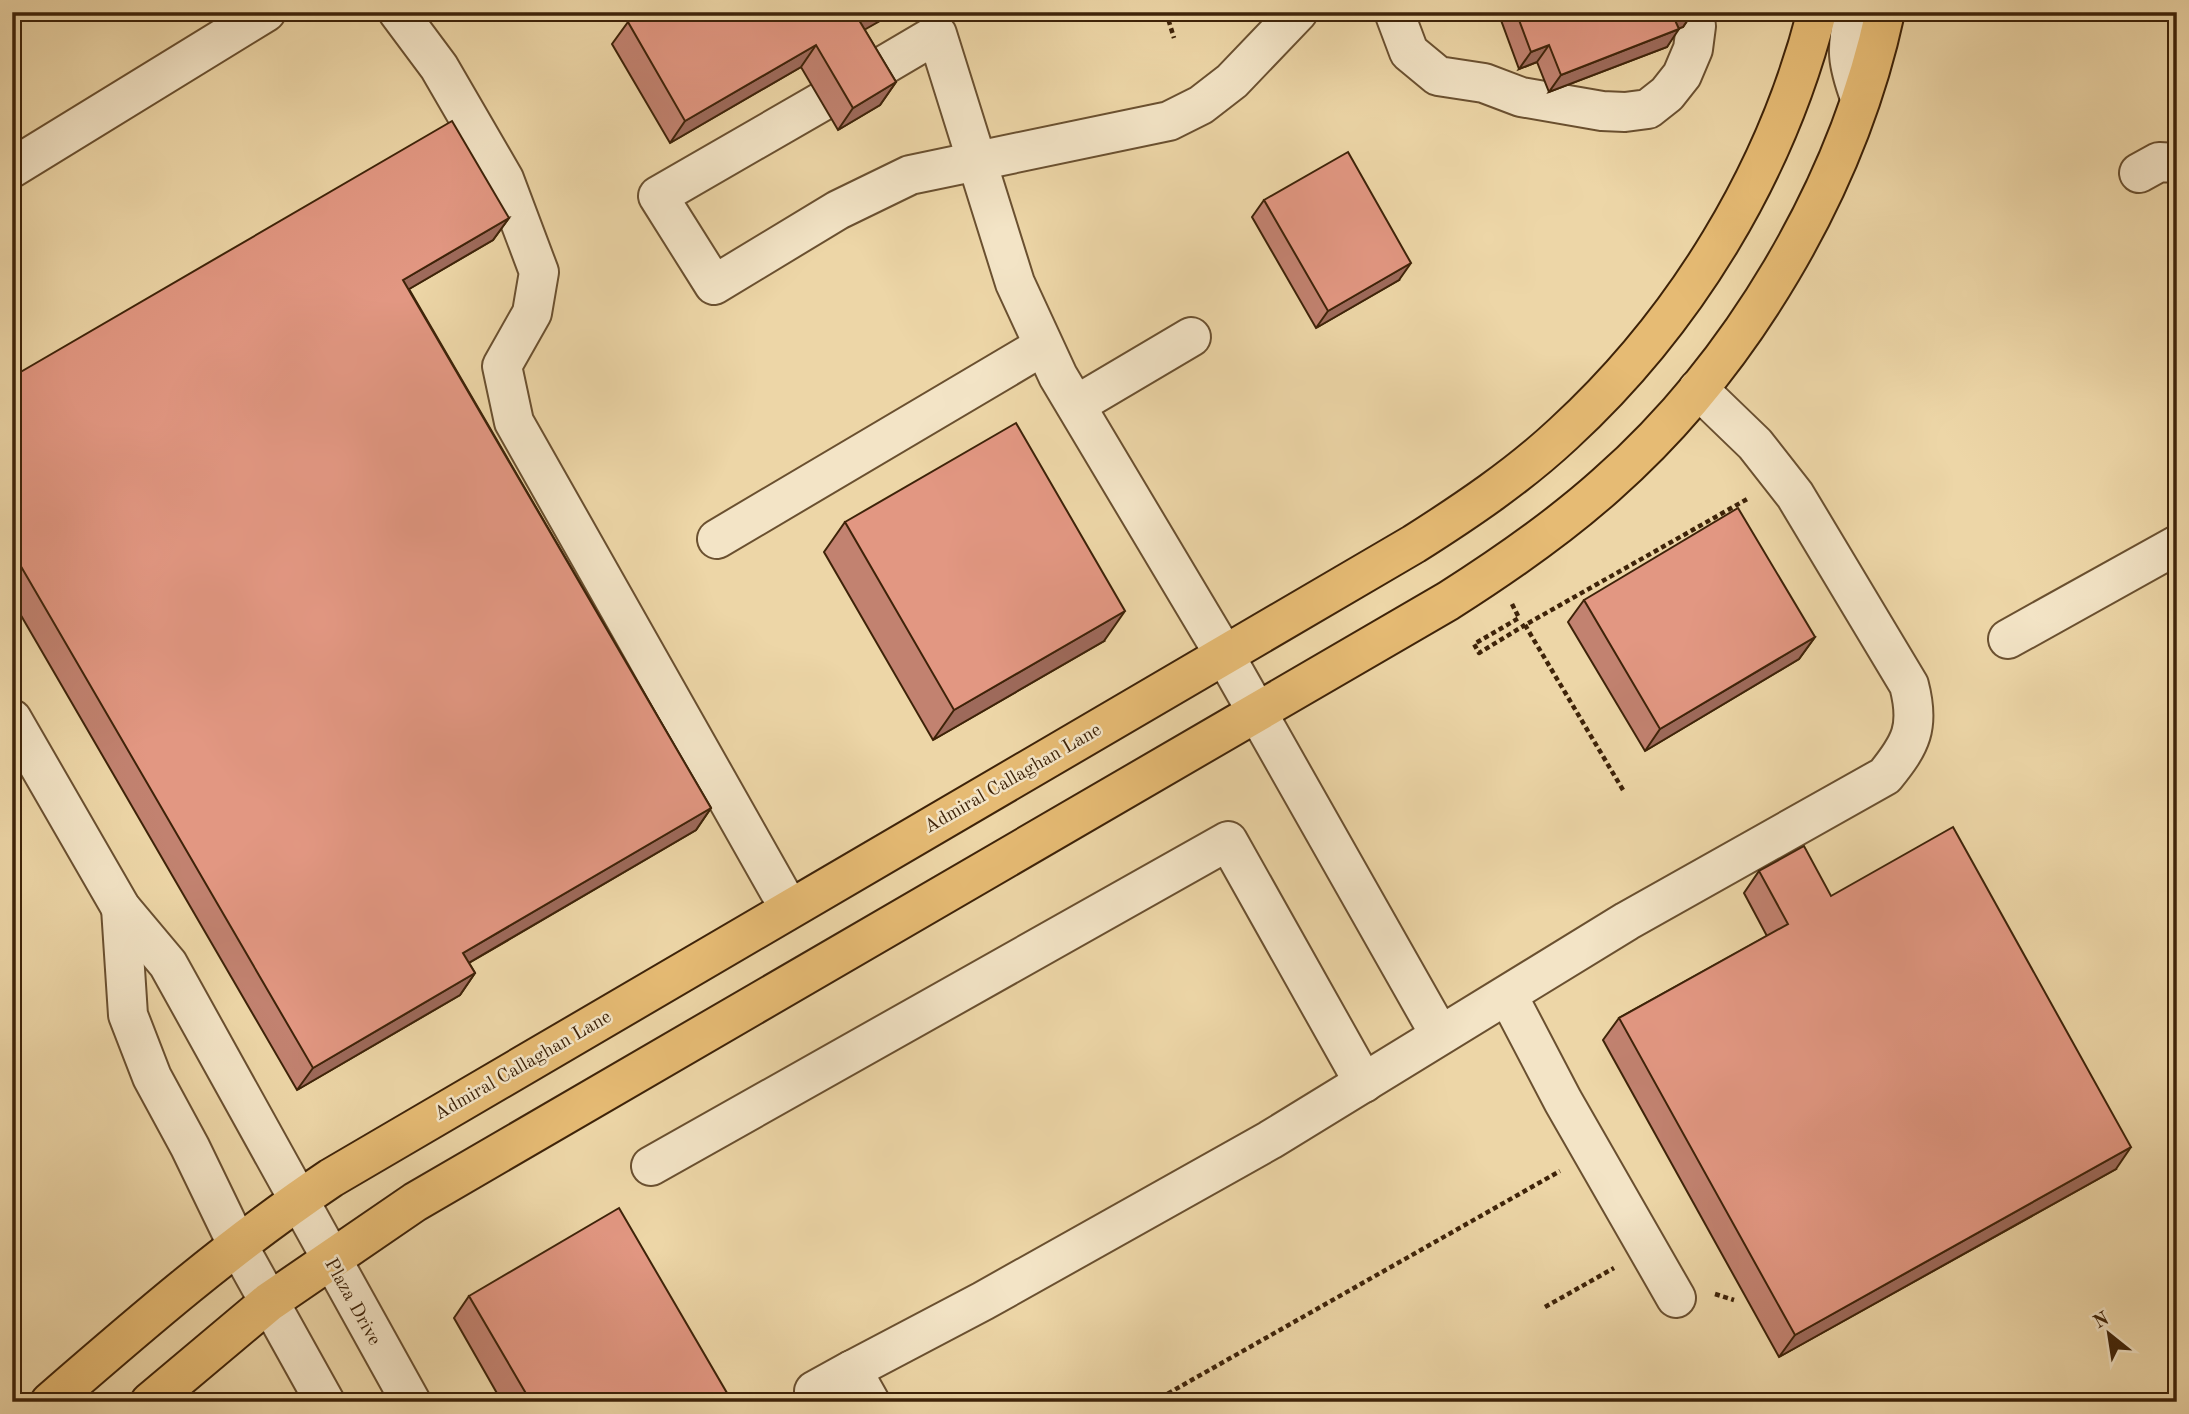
<svg xmlns="http://www.w3.org/2000/svg" width="2189" height="1414" font-family="'Old Standard TT',serif">
  <style>
    .lines { fill: none; stroke-linecap: round; stroke-linejoin: round }
    .minor-casing { stroke: #6a5030; stroke-width: 42 }
    .major-casing { stroke: #3e2309; stroke-width: 42 }
    .path { stroke: #3e2309; stroke-width: 4.5; stroke-dasharray: 5 3.5; stroke-linecap: butt }
    .minor { stroke: #f3e4c6; stroke-width: 38 }
    .major { stroke: #e6bb74; stroke-width: 38 }
    .wall { fill: #c28270; stroke: #3e2309; stroke-width: 2 }
    .shaded-wall { fill: #9e6a5b; stroke: #3e2309; stroke-width: 2 }
    .building { fill: #e29782; stroke: #3e2309; stroke-width: 2 }
    .labels { text-anchor: middle; stroke-width: 5; stroke-linejoin: round; paint-order: stroke }
    .street-label { font-size: 19px; fill: #3e2309; stroke: #f3e4c6 }
  </style>
  <rect width="100%" height="100%" fill="#edd6a7"/>
  <filter id="stains"><feTurbulence type="fractalNoise" baseFrequency=".00286" numOctaves="4"/><feColorMatrix values="0 0 0 0 .2 0 0 0 0 .09 0 0 0 0 .02 0 0 0 .5 -.17"/></filter>
  <radialGradient id="worn" r=".72"><stop offset=".6" stop-color="#630" stop-opacity="0"/><stop offset="1" stop-color="#630" stop-opacity=".3"/></radialGradient>
  <g class="lines">
    <!-- minor casing -->
    <g class="minor-casing">
      <g id="minor">
        <polyline points="398,12 439,67 504,179 539,272 532,313 502,366 514,422 789,908"/>
        <polyline points="1394,12 1409,52 1438,76 1484,83 1521,97 1602,111 1625,112 1648,109 1667,94 1682,75 1693,49 1696,26 1691,12"/>
        <path d="M1854 12C1846 50 1847 62 1860 98"/>
        <polyline points="864,77 937,34 1015,283 1058,376 1224,654 1440,1035"/>
        <polyline points="821,102 658,196 714,285 838,210 910,175 1169,121 1201,105 1232,81 1298,12"/>
        <polyline points="12,168 266,12"/>
        <polyline points="2139,173 2159,162 2177,163"/>
        <polyline points="1076,405 1191,337"/>
        <polyline points="717,539 1043,346"/>
        <polyline points="2008,639 2177,545"/>
        <polyline points="12,719 121,908 168,964 411,1402"/>
        <polyline points="121,908 128,1015 152,1077 190,1147 237,1244 325,1402"/>
        <polyline points="1508,996 1563,1101 1676,1298"/>
        <polyline points="651,1166 1228,841 1364,1083"/>
        <polyline points="814,1391 852,1370"/>
        <path d="M870 1402 852 1370 983 1301 1270 1140 1627 921 1885 776C1911 744 1920 727 1909 685L1795 495 1755 444 1698 389"/>
      </g>
    </g>
    <!-- major casing -->
    <g class="major-casing">
      <g id="major">
        <path d="M50 1402C141 1323 231 1245 331 1178L1414 544C1466 511 1518 476 1563 434 1685 322 1776 173 1817 12"/>
        <path d="M150 1402 269 1302 415 1202 1448 601C1503 566 1557 529 1606 485 1741 366 1847 188 1885 12"/>
      </g>
    </g>
    <!-- path -->
    <g class="path">
      <polyline points="1166,12 1174,38"/>
      <polyline points="1439,17 1451,12"/>
      <polyline points="1512,604 1519,618 1474,644 1479,653 1525,625"/>
      <polyline points="1623,790 1525,625 1749,498"/>
      <polyline points="1715,1294 1734,1300"/>
      <polyline points="1545,1307 1614,1268"/>
      <polyline points="1153,1402 1560,1171"/>
    </g>
    <!-- minor -->
    <use href="#minor" class="minor"/>
    <!-- major -->
    <use href="#major" class="major"/>
  </g>
  <!-- wall -->
  <g class="wall">
    <polygon points="645,12 889,12 885,18 864,29 896,82 880,105 838,130 801,67 670,143 612,44 628,22"/>
    <polygon points="1498,12 1693,12 1683,27 1678,28 1667,47 1549,92 1537,62 1519,69"/>
    <polygon points="1264,200 1399,280 1316,328 1252,217"/>
    <polygon points="509,218 493,240 409,289 711,808 696,830 469,963 475,973 460,995 297,1090 12,600 12,377"/>
    <polygon points="845,522 1104,641 933,740 824,552"/>
    <polygon points="1584,600 1815,637 1799,659 1645,751 1568,622"/>
    <polygon points="1759,871 1831,896 2116,1169 1779,1357 1603,1040 1619,1018 1767,936 1744,893"/>
    <polygon points="469,1296 721,1402 502,1402 454,1318"/>
  </g>
  <!-- shaded-wall -->
  <g class="shaded-wall">
    <polygon points="871,12 889,12 885,18 843,42 859,20"/>
    <polygon points="1688,12 1693,12 1683,27 1662,35 1674,18"/>
    <polygon points="1679,29 1667,47 1549,92 1561,75"/>
    <polygon points="816,45 801,67 670,143 685,121"/>
    <polygon points="1549,45 1537,62 1519,69 1531,52"/>
    <polygon points="896,82 880,105 838,130 853,108"/>
    <polygon points="509,218 493,240 387,302 403,280"/>
    <polygon points="1411,263 1399,280 1316,328 1328,311"/>
    <polygon points="1125,611 1104,641 933,740 954,710"/>
    <polygon points="1815,637 1799,659 1645,751 1660,729"/>
    <polygon points="711,808 696,830 448,975 463,953"/>
    <polygon points="475,973 460,995 297,1090 313,1068"/>
    <polygon points="2131,1147 2116,1169 1779,1357 1795,1335"/>
    <polygon points="727,1393 721,1402 711,1402"/>
  </g>
  <!-- building -->
  <g class="building">
    <polygon points="645,12 871,12 859,20 896,82 853,108 816,45 685,121 628,22"/>
    <polygon points="1516,12 1688,12 1674,18 1679,29 1561,75 1549,45 1531,52"/>
    <polygon points="452,121 509,218 403,280 711,808 463,953 475,973 313,1068 12,551 12,377"/>
    <polygon points="1348,152 1411,263 1328,311 1264,200"/>
    <polygon points="1016,423 1125,611 954,710 845,522"/>
    <polygon points="1738,508 1815,637 1660,729 1584,600"/>
    <polygon points="1953,827 2131,1147 1795,1335 1619,1018 1788,924 1759,871 1804,846 1831,896"/>
    <polygon points="619,1208 727,1393 711,1402 531,1402 469,1296"/>
  </g>
  <g class="labels">
    <!-- street labels -->
    <g class="street-label">
      <text transform="translate(1012 777) rotate(-30)" y="7">Admiral Callaghan Lane</text>
      <text transform="translate(522 1064) rotate(-30)" y="7">Admiral Callaghan Lane</text>
      <text transform="translate(354 1301) rotate(61)" y="7">Plaza Drive</text>
    </g>
  </g>
  <!-- margin -->
  <rect width="2189" height="1414" fill="none" stroke="#edd6a7" stroke-width="42"/>
  <rect x="14" y="14" width="2161" height="1386" fill="none" stroke="#3e2309" stroke-width="3.5"/>
  <rect x="21" y="21" width="2147" height="1372" fill="none" stroke="#3e2309" stroke-width="2"/>
  <!-- north arrow -->
  <g transform="translate(2109 1334) rotate(330)" stroke="#f3e4c6" stroke-width="5" paint-order="stroke">
  <path d="M0-5L12 26L0 18L-12 26Z" fill="#3e2309"/>
  <text y="-10" font-size="19" font-weight="bold" text-anchor="middle" fill="#3e2309">N</text>
  </g>
  <rect width="100%" height="100%" filter="url(#stains)"/>
  <rect width="100%" height="100%" fill="url(#worn)"/>
</svg>
